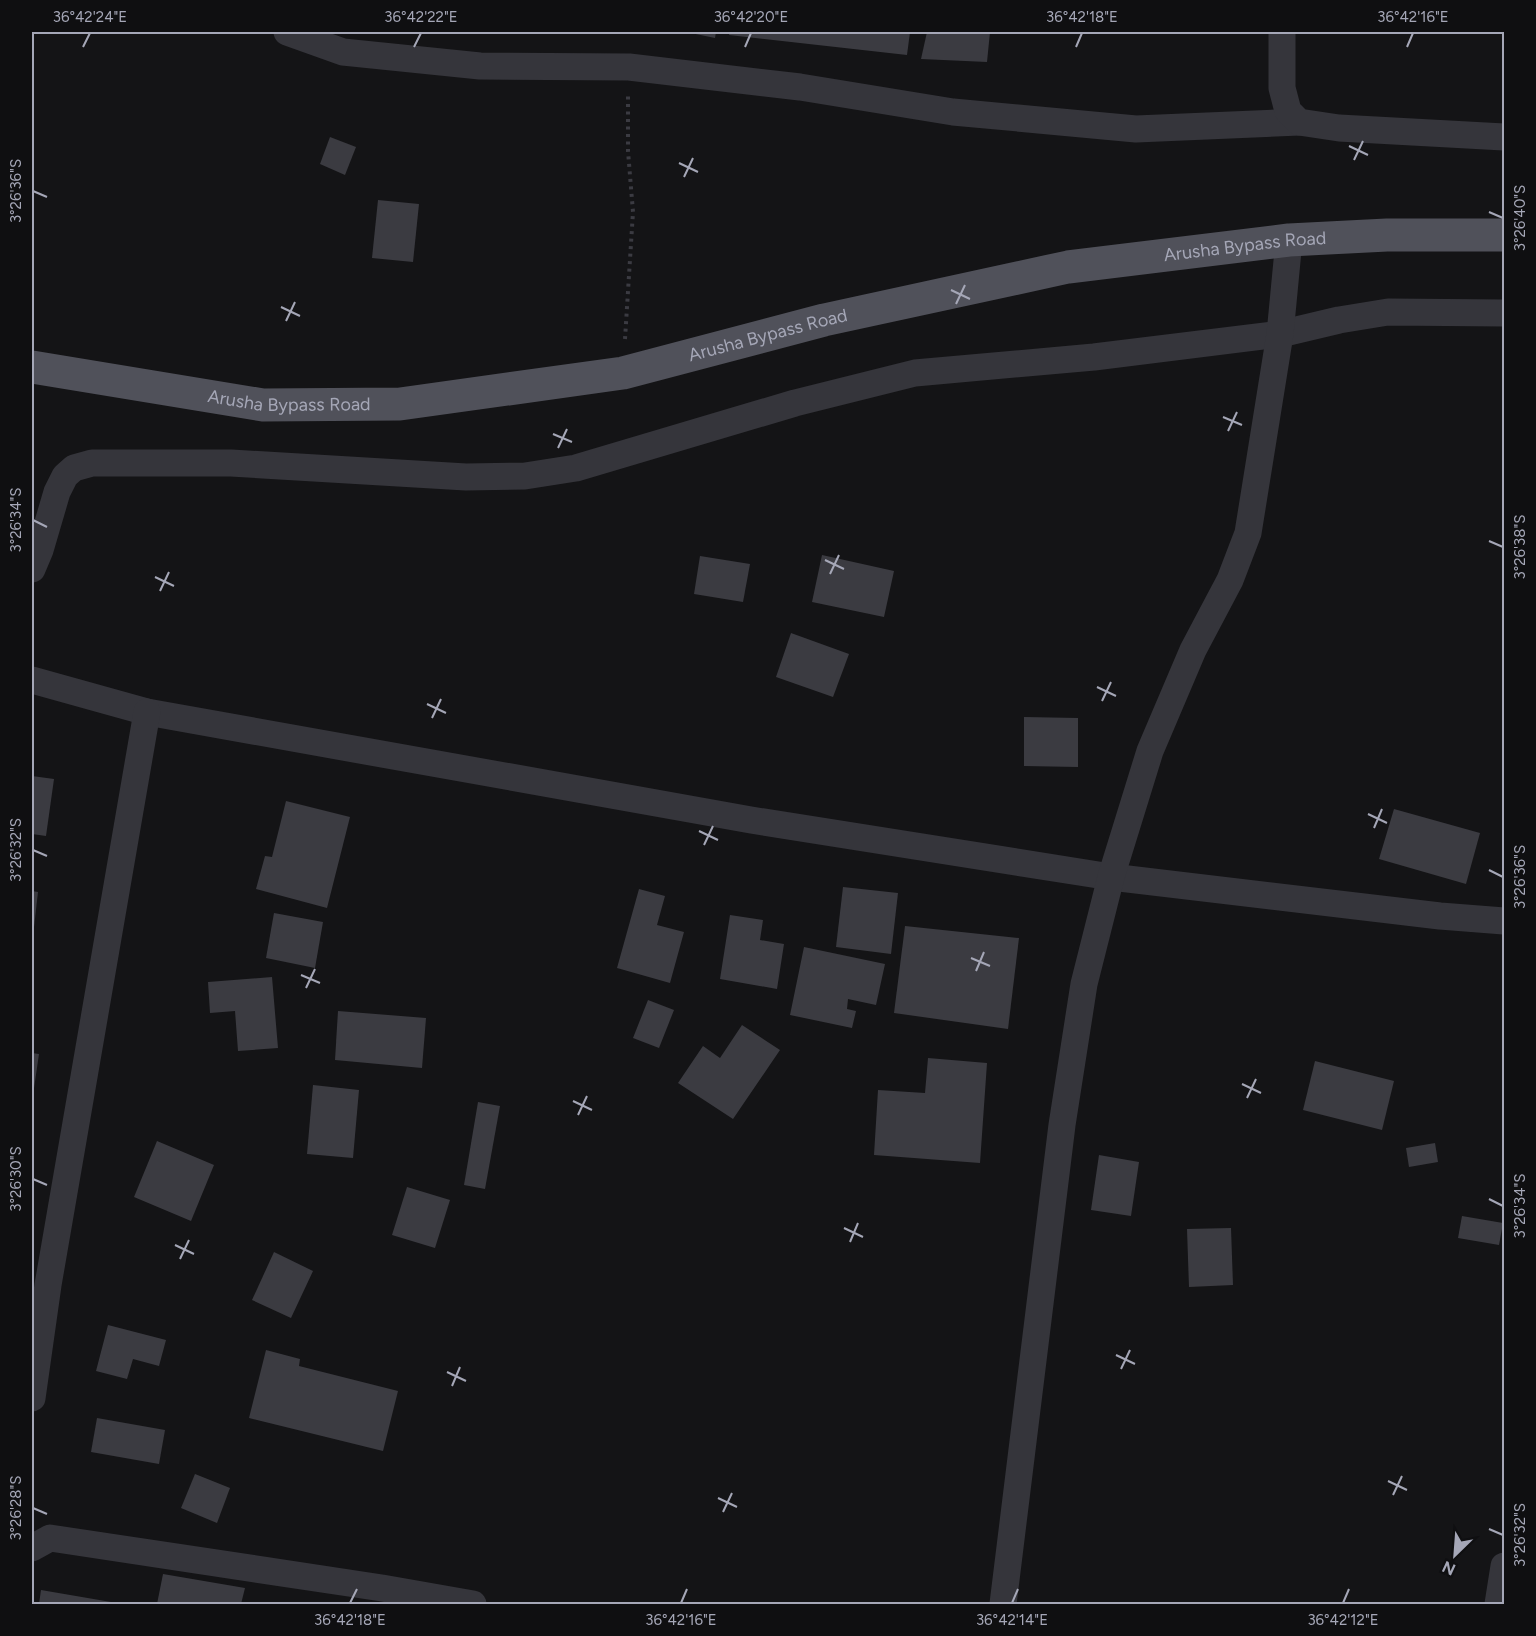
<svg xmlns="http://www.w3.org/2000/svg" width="1536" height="1636" font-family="Figtree,sans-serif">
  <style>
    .building { fill: #3b3b41 }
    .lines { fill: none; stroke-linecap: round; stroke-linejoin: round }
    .path { stroke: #3b3b42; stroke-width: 4; stroke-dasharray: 3 4.5; stroke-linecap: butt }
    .minor { stroke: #35353b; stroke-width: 27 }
    .primary { stroke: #50515a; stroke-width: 33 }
    .ticks { fill: none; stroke: #a5a7b7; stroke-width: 2 }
    .labels { text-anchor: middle; stroke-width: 5; stroke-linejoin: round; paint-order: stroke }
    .street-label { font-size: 18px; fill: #a5a7b7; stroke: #0f0f11 }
    .neatline { fill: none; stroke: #a5a7b7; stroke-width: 2 }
    .ticks-label { font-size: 15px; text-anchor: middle; fill: #a5a7b7 }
  </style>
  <rect width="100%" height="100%" fill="#141416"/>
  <!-- building -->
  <g class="building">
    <polygon points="686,32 716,32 715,38"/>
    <polygon points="730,32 910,32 907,55 729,35"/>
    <polygon points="927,32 990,32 987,62 921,59"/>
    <polygon points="330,137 356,147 345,175 320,164"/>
    <polygon points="378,200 419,204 413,262 372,258"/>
    <polygon points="822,555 894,571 884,617 812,602"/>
    <polygon points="700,556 750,564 743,602 694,594"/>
    <polygon points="791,633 849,654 833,697 776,677"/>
    <polygon points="1024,717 1078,718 1078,767 1024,766"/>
    <polygon points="32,776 54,779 46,836 32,834"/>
    <polygon points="286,801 350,817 327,908 256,889 265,856 272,857"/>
    <polygon points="1394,809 1480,833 1466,884 1379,859"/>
    <polygon points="843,887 898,893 891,954 836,947"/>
    <polygon points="639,889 665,896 657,925 684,932 670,983 617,968"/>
    <polygon points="32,891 38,892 33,936 32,936"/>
    <polygon points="274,913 323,922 315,968 266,958"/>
    <polygon points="730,915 763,920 760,940 784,944 777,989 720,979"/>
    <polygon points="905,926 1019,938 1008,1029 894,1013"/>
    <polygon points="804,947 885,964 876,1005 848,999 847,1009 856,1011 852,1028 790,1015"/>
    <polygon points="272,977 278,1048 238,1051 235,1011 210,1013 208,982"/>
    <polygon points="648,1000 674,1010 659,1048 633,1038"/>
    <polygon points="338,1011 426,1018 422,1068 335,1060"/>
    <polygon points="742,1025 780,1050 733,1119 678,1083 703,1046 720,1058"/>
    <polygon points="32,1053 39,1054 33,1095 32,1094"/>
    <polygon points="928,1058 987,1063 980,1163 874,1155 878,1090 925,1093"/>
    <polygon points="1315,1061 1394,1081 1382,1130 1303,1110"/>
    <polygon points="313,1085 359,1090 353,1158 307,1154"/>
    <polygon points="478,1102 500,1106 485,1189 464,1185"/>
    <polygon points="157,1141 214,1165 191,1221 134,1197"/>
    <polygon points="1435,1143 1438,1162 1409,1167 1406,1148"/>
    <polygon points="1099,1155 1139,1162 1131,1216 1091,1210"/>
    <polygon points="407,1187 450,1200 435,1248 392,1235"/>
    <polygon points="1462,1216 1503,1223 1499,1245 1458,1238"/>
    <polygon points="1231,1228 1233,1285 1189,1287 1187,1229"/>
    <polygon points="274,1252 313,1271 291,1318 252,1300"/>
    <polygon points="108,1325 166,1340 159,1366 133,1359 127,1379 96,1371"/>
    <polygon points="266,1350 300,1359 299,1366 398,1391 383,1451 249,1418"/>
    <polygon points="97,1418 165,1430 159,1464 91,1452"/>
    <polygon points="195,1474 230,1488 217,1523 181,1508"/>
    <polygon points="163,1574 245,1588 241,1604 157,1604"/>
    <polygon points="41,1590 111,1602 110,1604 39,1604"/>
  </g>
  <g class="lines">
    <!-- path -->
    <polyline class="path" points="625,339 633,212 628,151 628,95"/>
    <!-- minor -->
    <g class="minor">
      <polyline points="287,32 343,52 480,66 629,67 800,87 953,112 1136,129 1299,122"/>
      <polyline points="1282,32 1282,88 1288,111 1299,122 1339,128 1504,137"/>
      <polyline points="32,569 40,550 57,492 65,476 74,468 92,463 231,463 466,477 525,476 576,468 795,403 915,373 1094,357 1280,334 1339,320 1388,312 1504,313"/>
      <polyline points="32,680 147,712 751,820 1111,877 1440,916 1504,921"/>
      <polyline points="32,1398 48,1285 147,712"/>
      <polyline points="32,1548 50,1538 382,1588 473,1604"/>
      <polyline points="1003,1604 1062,1125 1084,984 1111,877 1150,751 1193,650 1230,580 1248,533 1280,334 1289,240"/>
      <polyline points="1498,1604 1504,1566"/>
    </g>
    <!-- primary -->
    <path class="primary" id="s1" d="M32 367 263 405 400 404 623 373 824 320 1068 267 1289 240 1387 235H1504"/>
  </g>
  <!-- ticks -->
  <path class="ticks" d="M83 47 90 33M414 47 421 33M745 47 751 33M1076 47 1082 33M1407 47 1413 33M1349 146 1368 155M1354 160 1363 141M679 163 698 172M684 177 693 158M33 191 47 197M1489 212 1503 218M951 290 970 299M956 304 965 285M281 307 300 316M286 321 295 302M1223 417 1242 425M1228 431 1237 412M553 434 572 442M558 448 567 429M33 520 47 527M1489 541 1503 547M825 560 844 569M830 574 839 555M155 577 174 586M160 591 169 572M1097 687 1116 696M1102 701 1111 682M427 704 446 713M432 718 441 699M1368 814 1387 823M1374 828 1382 809M699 831 718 840M704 845 713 826M33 850 47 856M1489 870 1503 877M971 958 990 966M976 971 984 952M301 975 320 983M306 988 315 969M1242 1084 1261 1093M1247 1098 1256 1079M573 1101 592 1110M578 1115 587 1096M33 1179 47 1185M1489 1199 1503 1206M844 1228 863 1237M850 1242 858 1223M175 1245 194 1254M180 1259 189 1240M1116 1355 1135 1364M1121 1369 1130 1350M447 1372 466 1381M452 1386 460 1367M1388 1481 1407 1490M1393 1495 1402 1476M718 1498 737 1507M33 1508 47 1514M723 1512 732 1493M1489 1529 1503 1535M350 1603 357 1589M681 1603 687 1589M1012 1603 1018 1589M1343 1603 1349 1589"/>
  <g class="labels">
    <!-- street labels -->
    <g class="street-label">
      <text dy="6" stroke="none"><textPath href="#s1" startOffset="1232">Arusha Bypass Road</textPath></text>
      <text dy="6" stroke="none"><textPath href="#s1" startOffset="746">Arusha Bypass Road</textPath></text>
      <text dy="6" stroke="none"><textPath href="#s1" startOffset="260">Arusha Bypass Road</textPath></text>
    </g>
  </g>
  <!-- border -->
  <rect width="1536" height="1636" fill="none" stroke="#0f0f11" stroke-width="66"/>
  <!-- north arrow -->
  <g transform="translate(1455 1555) rotate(205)" stroke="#0f0f11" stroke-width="4.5" paint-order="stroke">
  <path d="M0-4.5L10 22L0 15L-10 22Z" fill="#a5a7b7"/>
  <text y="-9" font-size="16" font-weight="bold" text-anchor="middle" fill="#a5a7b7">N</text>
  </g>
  <rect x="33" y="33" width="1470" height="1570" class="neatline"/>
  <g class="ticks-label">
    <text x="90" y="22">36°42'24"E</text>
    <text x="421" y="22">36°42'22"E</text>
    <text x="751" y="22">36°42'20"E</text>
    <text x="1082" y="22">36°42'18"E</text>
    <text x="1413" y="22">36°42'16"E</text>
    <text transform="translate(16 191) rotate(-90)" y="5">3°26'36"S</text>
    <text transform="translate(1520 218) rotate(-90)" y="5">3°26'40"S</text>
    <text transform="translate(16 520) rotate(-90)" y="5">3°26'34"S</text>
    <text transform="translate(1520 547) rotate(-90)" y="5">3°26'38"S</text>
    <text transform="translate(16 850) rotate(-90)" y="5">3°26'32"S</text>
    <text transform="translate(1520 877) rotate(-90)" y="5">3°26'36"S</text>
    <text transform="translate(16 1179) rotate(-90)" y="5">3°26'30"S</text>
    <text transform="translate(1520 1206) rotate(-90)" y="5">3°26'34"S</text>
    <text transform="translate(16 1508) rotate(-90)" y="5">3°26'28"S</text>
    <text transform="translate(1520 1535) rotate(-90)" y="5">3°26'32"S</text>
    <text x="350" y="1625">36°42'18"E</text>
    <text x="681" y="1625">36°42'16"E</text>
    <text x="1012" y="1625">36°42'14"E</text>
    <text x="1343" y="1625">36°42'12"E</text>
  </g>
</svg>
